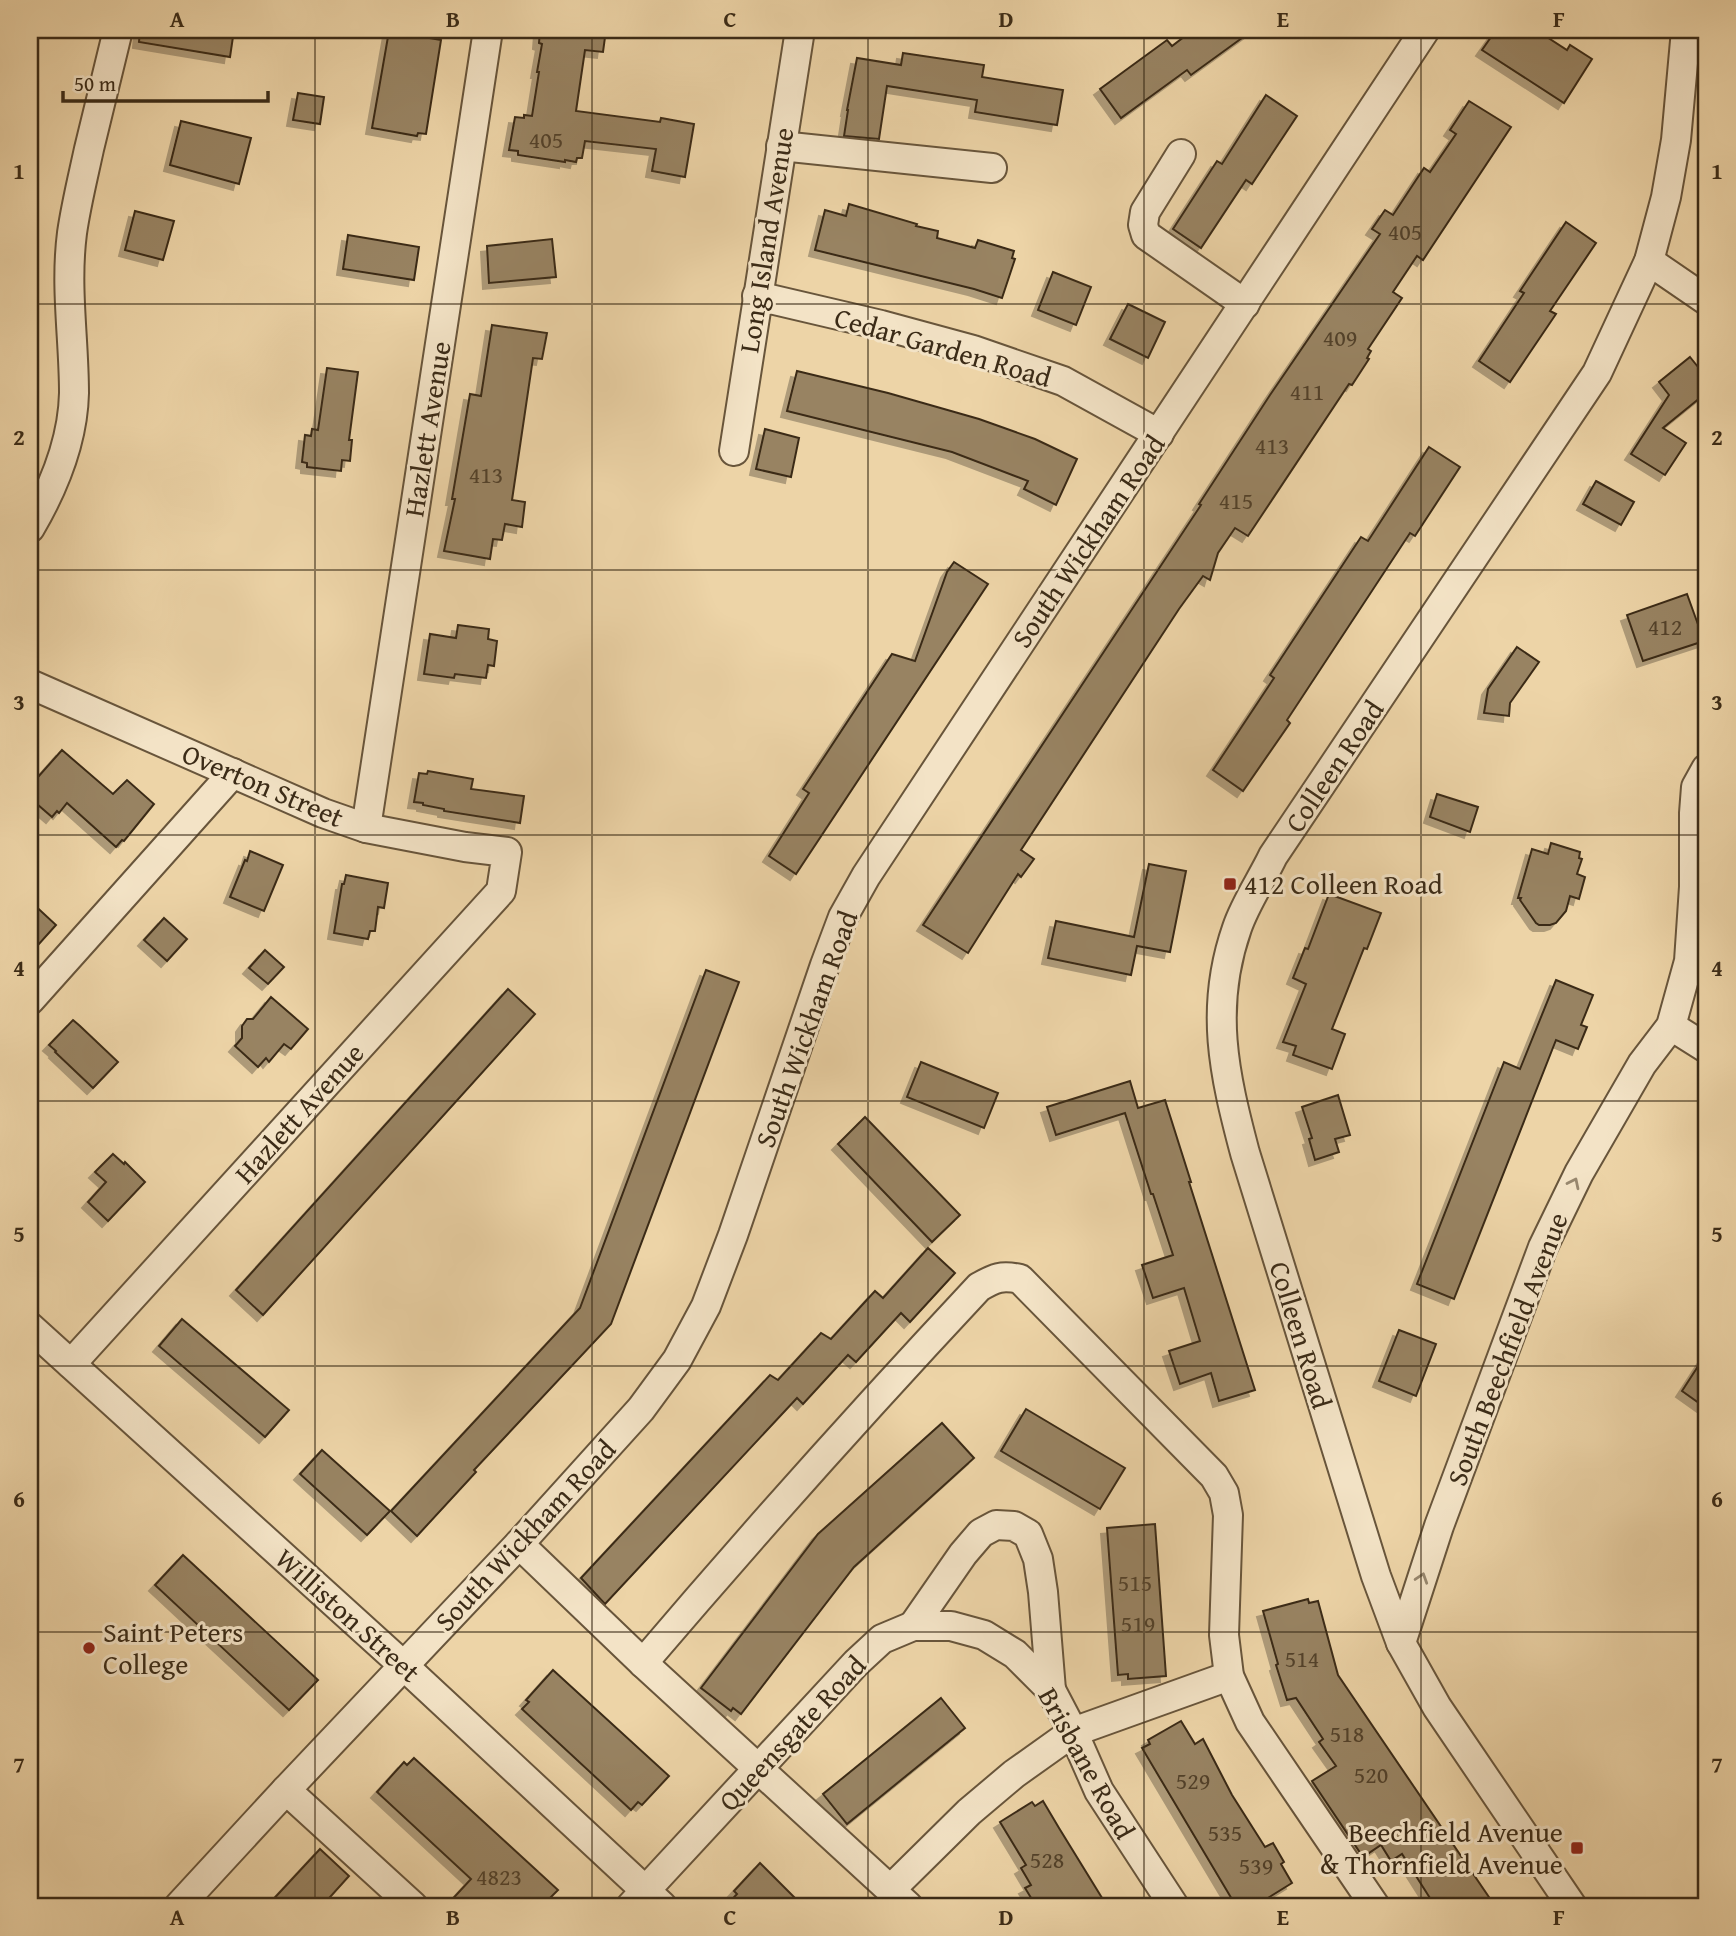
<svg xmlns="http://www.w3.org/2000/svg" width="1736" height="1936" font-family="'Gentium Book Plus',serif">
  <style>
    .building { fill: #988362; stroke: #3b2b17; stroke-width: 2; filter: url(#shadow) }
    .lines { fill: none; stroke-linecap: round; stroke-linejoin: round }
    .minor-casing { stroke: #68553b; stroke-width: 32 }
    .minor { stroke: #f3e3c6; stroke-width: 28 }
    .oneway { stroke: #97876e }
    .grid { fill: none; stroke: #3b2b17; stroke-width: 2; stroke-opacity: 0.55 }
    .poi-dot { fill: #8f2418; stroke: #f3e3c6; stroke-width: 2.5 }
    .labels { text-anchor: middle; stroke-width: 6; stroke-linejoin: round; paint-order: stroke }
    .number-label { font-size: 24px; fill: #52412a }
    .street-label { font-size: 28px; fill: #3b2b17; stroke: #f3e3c6 }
    .poi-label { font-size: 28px; fill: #3b2b17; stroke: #f3e3c6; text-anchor: start }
    .neatline { fill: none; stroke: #3b2b17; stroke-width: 2.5 }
    .grid-label { font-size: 23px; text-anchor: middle; font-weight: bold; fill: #3b2b17 }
  </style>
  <defs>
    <filter id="shadow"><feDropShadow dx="-6" dy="6" stdDeviation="0" flood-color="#0004"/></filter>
  </defs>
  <rect width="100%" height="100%" fill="#edd4a7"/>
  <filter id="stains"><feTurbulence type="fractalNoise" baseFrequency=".00286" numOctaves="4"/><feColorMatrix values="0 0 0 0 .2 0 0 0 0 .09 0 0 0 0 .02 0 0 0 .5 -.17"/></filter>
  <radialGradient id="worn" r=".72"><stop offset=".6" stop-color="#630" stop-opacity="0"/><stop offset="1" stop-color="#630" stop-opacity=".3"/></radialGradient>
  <!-- building -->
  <g class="building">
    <polygon points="140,30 234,30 230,57 139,42"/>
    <polygon points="540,30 606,30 603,52 585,50 576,111 660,122 661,118 694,124 685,177 652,171 656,149 585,141 582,158 577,158 576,162 565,160 565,162 518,155 518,151 509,150 515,117 524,118 524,115 532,116 539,72 537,72 542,44 539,43"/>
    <polygon points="1193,30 1253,30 1191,75 1187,70 1121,118 1100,89 1167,40 1172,46"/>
    <polygon points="1496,30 1536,30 1567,50 1570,45 1592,59 1564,103 1482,50"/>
    <polygon points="389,31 441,40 426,134 418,133 417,136 372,128"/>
    <polygon points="903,53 984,65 982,77 1063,90 1057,125 975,112 977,100 887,86 879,139 844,136 848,110 847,110 857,58 901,65"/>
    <polygon points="298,93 324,97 320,124 293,120"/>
    <polygon points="1266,95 1297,116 1252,184 1246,180 1201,248 1173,229 1217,161 1222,164"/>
    <polygon points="1469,101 1511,127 1423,260 1417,256 1393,292 1402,298 1368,349 1371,351 1367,358 1369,359 1352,385 1349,384 1248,536 1235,528 1218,553 1210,580 1203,576 1179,609 1021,850 1034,859 1021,877 1018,874 968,953 923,925 1201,505 1199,504 1270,395 1380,234 1372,229 1385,210 1393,215 1424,168 1430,172 1456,134 1450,130"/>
    <polygon points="181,121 251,138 239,184 170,165"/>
    <polygon points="849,204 917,224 916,226 938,231 937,238 975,248 978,240 1014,251 1012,258 1015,259 1002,298 974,289 815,250 825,210 846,216"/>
    <polygon points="135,211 174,221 163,260 125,250"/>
    <polygon points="1566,222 1596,243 1550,311 1556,314 1510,382 1479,361 1524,293 1520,291"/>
    <polygon points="348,235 419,247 414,280 343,269"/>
    <polygon points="552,239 556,277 489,283 487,246"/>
    <polygon points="1053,272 1091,287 1076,325 1038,310"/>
    <polygon points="1128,304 1165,322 1148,358 1110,339"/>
    <polygon points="492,325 547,333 542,359 533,358 512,500 525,502 522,527 505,524 502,540 493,539 490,559 444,551 455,499 452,499 470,394 481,396"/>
    <polygon points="1690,357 1706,377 1706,393 1663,428 1686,443 1665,475 1631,454 1669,395 1659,382"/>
    <polygon points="327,368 358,372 349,440 352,440 350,461 342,460 341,471 307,467 307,463 302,462 305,435 311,436 312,429 318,430"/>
    <polygon points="797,371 888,393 979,419 1035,439 1077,459 1056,505 1024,489 1028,481 952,452 787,411"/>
    <polygon points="765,429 799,438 791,477 756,469"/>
    <polygon points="1429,447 1460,467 1415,536 1410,533 1287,720 1290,723 1243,791 1213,770 1274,678 1270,675 1361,537 1368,541"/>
    <polygon points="1596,481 1634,502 1621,525 1583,504"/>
    <polygon points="954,562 988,584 796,874 769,856 809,793 803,789 892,654 915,661 947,572"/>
    <polygon points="1687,594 1704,641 1643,661 1627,615"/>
    <polygon points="458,625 489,629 488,639 497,641 494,666 488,665 486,678 455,674 454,678 424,674 430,634 456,638"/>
    <polygon points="1517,647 1539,662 1510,703 1509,716 1484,713 1488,689"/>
    <polygon points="62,750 113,794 127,780 154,804 124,841 122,840 116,847 67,803 59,813 57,811 52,817 30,798 30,786"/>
    <polygon points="428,771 473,779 471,789 524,796 520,823 444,811 444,809 423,805 423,803 414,802 419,773 427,774"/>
    <polygon points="1437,794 1478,807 1470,832 1430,817"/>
    <polygon points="1551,843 1580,852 1579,858 1582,859 1577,874 1585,877 1579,899 1570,896 1566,911 1556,923 1550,925 1539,925 1536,923 1520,900 1521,898 1518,898 1532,849 1548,854"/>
    <polygon points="250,851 283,865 264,911 230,897 245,860 247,861"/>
    <polygon points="1149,864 1186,871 1170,952 1137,946 1131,975 1048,958 1056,921 1134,937"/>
    <polygon points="346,875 388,883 384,908 378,907 375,931 370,931 368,939 334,933 342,884 344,884"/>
    <polygon points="1329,894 1381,913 1367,949 1364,948 1332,1029 1345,1034 1332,1069 1293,1055 1296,1046 1283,1042 1306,984 1293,978 1305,948 1308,949"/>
    <polygon points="30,901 56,925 30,954"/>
    <polygon points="164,918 187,939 167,961 144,940"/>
    <polygon points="265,950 284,967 268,984 249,968"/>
    <polygon points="706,970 739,982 611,1324 474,1470 476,1472 417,1536 391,1511 580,1308"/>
    <polygon points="1556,980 1593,995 1581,1025 1587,1027 1578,1049 1556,1040 1454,1299 1417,1284 1504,1062 1520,1069"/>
    <polygon points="508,989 535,1014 263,1315 236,1290"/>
    <polygon points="271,997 308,1029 291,1049 284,1044 269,1062 266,1058 258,1067 235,1046 242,1038 242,1026 247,1019 253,1019"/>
    <polygon points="73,1020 80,1026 118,1062 93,1088 55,1052 56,1051 49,1045"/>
    <polygon points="921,1062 998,1093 984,1128 907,1097"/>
    <polygon points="1130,1081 1138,1108 1165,1100 1191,1182 1189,1182 1255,1390 1219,1401 1211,1373 1180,1384 1169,1351 1200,1341 1184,1288 1153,1298 1142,1265 1173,1255 1153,1194 1151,1194 1125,1113 1056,1135 1047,1107"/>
    <polygon points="1338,1095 1350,1135 1335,1139 1339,1152 1315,1160 1309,1139 1312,1138 1302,1107"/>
    <polygon points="865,1117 960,1215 932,1242 838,1144"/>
    <polygon points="113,1154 124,1164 125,1162 145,1182 108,1221 88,1202 106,1182 95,1172"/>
    <polygon points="928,1248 955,1273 910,1322 901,1313 856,1362 848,1355 803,1404 797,1398 605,1604 581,1578 770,1375 778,1380 821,1333 831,1339 875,1291 883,1298"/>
    <polygon points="182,1319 289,1410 265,1437 159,1346"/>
    <polygon points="1399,1330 1436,1344 1416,1396 1379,1381"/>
    <polygon points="1706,1354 1706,1408 1682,1391"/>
    <polygon points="1026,1409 1125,1468 1100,1509 1001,1451"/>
    <polygon points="942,1423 974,1458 854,1567 741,1714 733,1708 731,1711 701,1688 818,1534"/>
    <polygon points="322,1450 390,1511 367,1535 300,1474"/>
    <polygon points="1155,1524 1166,1676 1128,1679 1128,1674 1118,1675 1107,1528"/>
    <polygon points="183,1555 318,1680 289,1710 155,1585"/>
    <polygon points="1308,1599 1309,1603 1318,1601 1338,1675 1495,1906 1435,1906 1402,1854 1391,1861 1381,1845 1363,1857 1312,1781 1336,1766 1319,1742 1323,1739 1296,1698 1287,1700 1276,1665 1278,1664 1263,1611"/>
    <polygon points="553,1670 669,1776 642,1805 638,1802 631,1810 522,1709 529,1702 526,1700"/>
    <polygon points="941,1698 965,1728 847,1824 823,1794"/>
    <polygon points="1181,1721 1195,1744 1203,1739 1232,1795 1265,1847 1273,1843 1284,1862 1281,1864 1292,1883 1255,1906 1236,1906 1142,1748 1150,1744 1148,1740"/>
    <polygon points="414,1758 558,1890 542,1906 446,1906 471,1879 377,1792 404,1762 407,1765"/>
    <polygon points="1043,1801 1059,1828 1107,1906 1036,1906 1025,1888 1031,1885 1021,1868 1026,1865 1000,1822 1032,1802 1035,1806"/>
    <polygon points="320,1849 349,1876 322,1906 267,1906"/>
    <polygon points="760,1863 803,1906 726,1906 737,1894 734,1891"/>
  </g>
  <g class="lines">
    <!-- minor casing -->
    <g class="minor-casing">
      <g id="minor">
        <polyline points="781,146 992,168"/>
        <polyline points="1181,154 1145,212 1143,225 1146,235 1245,304"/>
        <polyline points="1649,261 1706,300"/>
        <polyline points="757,296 881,325 973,350 1063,381 1159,434"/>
        <polyline points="734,451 800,30"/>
        <path d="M30 528C54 487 73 441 74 393 74 339 65 287 72 233 76 205 83 177 89 149 99 109 108 70 118 30"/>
        <polyline points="30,684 323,813 366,828 465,847 507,852 501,891 71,1364"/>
        <polyline points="366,828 488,30"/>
        <polyline points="30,1000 233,773"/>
        <polyline points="1671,1026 1706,1048"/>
        <polyline points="30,1327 404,1666 662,1906"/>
        <polyline points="519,1544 643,1663 908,1906"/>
        <polyline points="913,1626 963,1554 981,1533 996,1525 1014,1526 1028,1534 1038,1559 1043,1592 1051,1690"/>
        <polyline points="1401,1643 1439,1526 1543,1247 1579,1173 1642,1064 1671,1026 1689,961 1694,887 1694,813 1696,787 1706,769"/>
        <path d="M643 1663C752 1535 864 1410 979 1287 995 1278 1001 1275 1020 1279L1214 1476 1224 1493 1228 1515 1224 1635 1229 1676 1250 1722 1375 1906"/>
        <polyline points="286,1790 413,1906"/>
        <polyline points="891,1889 969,1812 1014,1774 1073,1732 1229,1676"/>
        <polyline points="179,1906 286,1790 519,1544 641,1409 677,1360 706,1306 733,1235 825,965 843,917 866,876 1425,30"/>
        <polyline points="631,1906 856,1663 882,1639 913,1626 951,1626 984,1635 1015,1654 1051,1690 1073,1732 1099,1791 1174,1906"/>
        <path d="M1572 1906 1437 1707 1401 1643 1376 1576 1245 1153C1224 1074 1209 1008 1237 928 1245 904 1262 879 1273 856L1597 373 1649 261 1666 197 1676 140 1686 30"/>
      </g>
    </g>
    <!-- minor -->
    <use href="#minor" class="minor"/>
  </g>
  <!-- one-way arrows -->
  <defs><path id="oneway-chevron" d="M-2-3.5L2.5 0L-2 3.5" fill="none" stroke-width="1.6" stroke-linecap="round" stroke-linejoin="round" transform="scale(1.75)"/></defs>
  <g class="oneway">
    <use href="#oneway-chevron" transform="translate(1574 1183) rotate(-64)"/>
    <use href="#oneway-chevron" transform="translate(1422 1578) rotate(-72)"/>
  </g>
  <!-- grid -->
  <path class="grid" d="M315 30V1906M592 30V1906M868 30V1906M1144 30V1906M1421 30V1906M30 304H1706M30 570H1706M30 835H1706M30 1101H1706M30 1366H1706M30 1632H1706"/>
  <!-- markers -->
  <g class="poi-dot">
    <rect x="1223" y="877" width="14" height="14" rx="3.5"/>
    <circle cx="89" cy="1648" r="7"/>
    <rect x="1570" y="1841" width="14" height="14" rx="3.5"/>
  </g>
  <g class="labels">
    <!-- number labels -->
    <g class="number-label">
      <text x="546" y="148">405</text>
      <text x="1405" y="240">405</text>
      <text x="1340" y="346">409</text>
      <text x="1307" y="400">411</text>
      <text x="1272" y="454">413</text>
      <text x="486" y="483">413</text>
      <text x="1236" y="509">415</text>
      <text x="1665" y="635">412</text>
      <text x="1135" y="1591">515</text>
      <text x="1138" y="1632">519</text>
      <text x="1302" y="1667">514</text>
      <text x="1347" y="1742">518</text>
      <text x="1371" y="1783">520</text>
      <text x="1193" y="1789">529</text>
      <text x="1225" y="1841">535</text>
      <text x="1047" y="1868">528</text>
      <text x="1256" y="1874">539</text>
      <text x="499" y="1885">4823</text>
    </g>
    <!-- street labels -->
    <g class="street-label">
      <text transform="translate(766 240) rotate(-81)" y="10">Long Island Avenue</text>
      <text transform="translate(943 347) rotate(16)" y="10">Cedar Garden Road</text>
      <text transform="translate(427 429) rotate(-81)" y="10">Hazlett Avenue</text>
      <text transform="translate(1088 541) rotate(-56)" y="10">South Wickham Road</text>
      <text transform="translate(1334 766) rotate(-56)" y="10">Colleen Road</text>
      <text transform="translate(263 785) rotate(23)" y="10">Overton Street</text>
      <text transform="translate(806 1029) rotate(-70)" y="10">South Wickham Road</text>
      <text transform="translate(299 1113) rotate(-48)" y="10">Hazlett Avenue</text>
      <text transform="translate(1301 1335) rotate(73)" y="10">Colleen Road</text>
      <text transform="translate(1507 1349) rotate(-69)" y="10">South Beechfield Avenue</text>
      <text transform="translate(525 1535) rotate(-47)" y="10">South Wickham Road</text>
      <text transform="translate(348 1615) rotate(42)" y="10">Williston Street</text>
      <text transform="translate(792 1733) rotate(-47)" y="10">Queensgate Road</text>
      <text transform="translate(1087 1763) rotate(61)" y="10">Brisbane Road</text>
    </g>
    <!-- poi labels -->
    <g class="poi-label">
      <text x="1244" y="894">412 Colleen Road</text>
      <text x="103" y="1642">Saint Peters<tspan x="103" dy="32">College</tspan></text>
      <text x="1563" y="1842" text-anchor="end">Beechfield Avenue<tspan x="1563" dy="32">&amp; Thornfield Avenue</tspan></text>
    </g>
  </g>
  <!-- margin -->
  <rect width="1736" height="1936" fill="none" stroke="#edd4a7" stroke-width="77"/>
  <!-- scale -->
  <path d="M63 91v10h205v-10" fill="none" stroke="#3b2b17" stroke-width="3.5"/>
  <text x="74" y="91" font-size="21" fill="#3b2b17" stroke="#f3e3c6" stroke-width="5" paint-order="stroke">50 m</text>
  <rect x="38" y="38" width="1660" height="1860" class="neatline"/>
  <g class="grid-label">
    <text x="177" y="27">A</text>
    <text x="453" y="27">B</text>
    <text x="730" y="27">C</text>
    <text x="1006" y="27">D</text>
    <text x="1283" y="27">E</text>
    <text x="1559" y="27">F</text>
    <text x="19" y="179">1</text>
    <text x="1717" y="179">1</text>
    <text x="19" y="445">2</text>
    <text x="1717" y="445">2</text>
    <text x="19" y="710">3</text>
    <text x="1717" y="710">3</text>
    <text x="19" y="976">4</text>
    <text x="1717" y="976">4</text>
    <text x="19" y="1242">5</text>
    <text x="1717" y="1242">5</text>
    <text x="19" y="1507">6</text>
    <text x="1717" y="1507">6</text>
    <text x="19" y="1773">7</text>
    <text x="1717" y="1773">7</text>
    <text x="177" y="1925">A</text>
    <text x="453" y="1925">B</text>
    <text x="730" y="1925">C</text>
    <text x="1006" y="1925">D</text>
    <text x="1283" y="1925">E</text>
    <text x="1559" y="1925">F</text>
  </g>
  <rect width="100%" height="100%" filter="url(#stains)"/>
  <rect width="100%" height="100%" fill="url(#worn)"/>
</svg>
